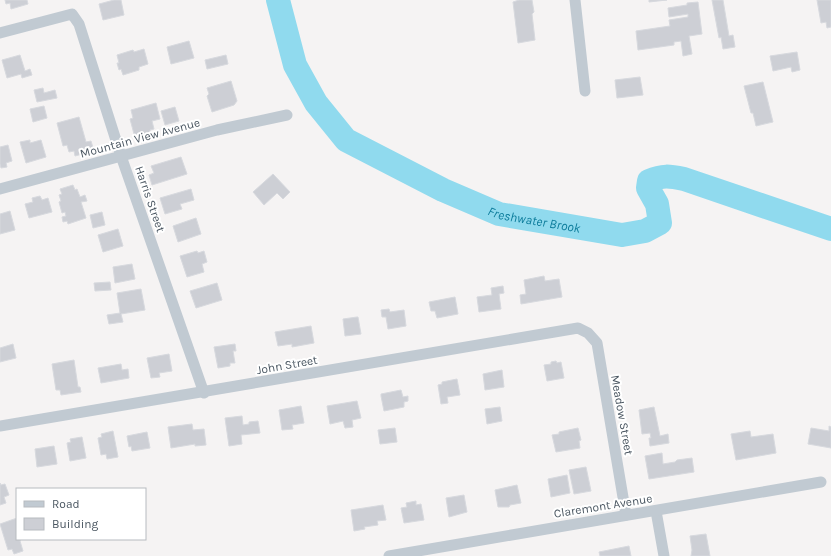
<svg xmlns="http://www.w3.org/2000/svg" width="831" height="556" font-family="Karla,sans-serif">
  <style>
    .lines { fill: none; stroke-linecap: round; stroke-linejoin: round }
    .river { stroke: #90daee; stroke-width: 24 }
    .building { fill: #cdcfd5; stroke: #d7d9de }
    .minor { stroke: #c1cad2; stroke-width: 11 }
    .labels { text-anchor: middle; stroke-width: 4; stroke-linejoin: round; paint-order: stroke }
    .street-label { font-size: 12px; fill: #4a5661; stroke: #fff }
    .water-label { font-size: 13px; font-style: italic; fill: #0c7c9b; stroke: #fff }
  </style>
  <rect width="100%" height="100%" fill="#f5f3f3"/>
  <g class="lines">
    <!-- river -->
    <path class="river" id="s1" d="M278 0 295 65 316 103 346 140 443 190 499 214 622 235 645 231 660 223 657 204 648 188 649 181C663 175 669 176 684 179L831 229"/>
  </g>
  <!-- building -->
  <g class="building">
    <polygon points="5,0 27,0 28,4 11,9 10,3 6,4"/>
    <polygon points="114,0 121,0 124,15 103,20 99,4"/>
    <polygon points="519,0 532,0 534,12 532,14 535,40 518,43 513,2"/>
    <polygon points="649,0 667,0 649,2"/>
    <polygon points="712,0 723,0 729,36 733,35 735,47 723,49 721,37 719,38"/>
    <polygon points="817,0 831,0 831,27 827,28 826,22 821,23"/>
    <polygon points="698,2 702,34 689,36 692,54 683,56 681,41 674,42 674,45 638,50 636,31 670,26 669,20 688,17 688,14 669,17 668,8 687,5 687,3"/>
    <polygon points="189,41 194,58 171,64 167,47"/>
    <polygon points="144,49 148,64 139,67 139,70 123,75 121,69 119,70 117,63 119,63 117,55 133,50 134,52"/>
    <polygon points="797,52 800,70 792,72 791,67 773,71 770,56"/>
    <polygon points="20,55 25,71 30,69 32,75 22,78 21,74 7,78 2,60"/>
    <polygon points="226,55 228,64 207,69 205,60"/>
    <polygon points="640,77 643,95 617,98 615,80"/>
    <polygon points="231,81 237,101 234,105 212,112 207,96 209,94 207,88"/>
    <polygon points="763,82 773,122 756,126 753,113 751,113 744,86"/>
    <polygon points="43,88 44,93 55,90 57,98 37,102 34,90"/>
    <polygon points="156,103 160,119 152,121 154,129 150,130 151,135 137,139 136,134 134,134 130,119 133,118 131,110"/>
    <polygon points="44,106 47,118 33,122 30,109"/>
    <polygon points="175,107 179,121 165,125 161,111"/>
    <polygon points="79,117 86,142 91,141 94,151 75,156 74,151 69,152 67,145 63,146 57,123"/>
    <polygon points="30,140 30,143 41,140 46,157 26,163 20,142"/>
    <polygon points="8,145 12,161 6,163 7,167 1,168 0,164 0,147"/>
    <polygon points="181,157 187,174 152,185 149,175 154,173 151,166"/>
    <polygon points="273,174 290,192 283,199 277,193 264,205 253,192"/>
    <polygon points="73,185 75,190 77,189 80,197 85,195 87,201 81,202 86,218 68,224 67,221 63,222 62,217 66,216 65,212 62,213 59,202 61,201 59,195 62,194 60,189"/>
    <polygon points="191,189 194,200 180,204 182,209 165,214 160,198"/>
    <polygon points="40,196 42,200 48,198 52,212 29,218 25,204 33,202 32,198"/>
    <polygon points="10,211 15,230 0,234 0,214"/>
    <polygon points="102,212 105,225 93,228 90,215"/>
    <polygon points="196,218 201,234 178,242 173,226"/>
    <polygon points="118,229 123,246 103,252 98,235"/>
    <polygon points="197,251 198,253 204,251 207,262 202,264 204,272 187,277 180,256"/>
    <polygon points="132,264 135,279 115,283 113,267"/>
    <polygon points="544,276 545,281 559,279 562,297 521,304 520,295 526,294 524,280"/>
    <polygon points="110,282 111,290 95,291 94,283"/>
    <polygon points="217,283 222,300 196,308 190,291"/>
    <polygon points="503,286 504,293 499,294 501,309 479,312 477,297 492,295 491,288"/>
    <polygon points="141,289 145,310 121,314 123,322 109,324 107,315 120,313 117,293"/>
    <polygon points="455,297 458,314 437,318 435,311 431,311 429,302"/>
    <polygon points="389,309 390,312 404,310 406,326 388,329 386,317 382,317 381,310"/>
    <polygon points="357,317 358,317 361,334 345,336 343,319"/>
    <polygon points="311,326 314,343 292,347 292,344 278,346 275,332"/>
    <polygon points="13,344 16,358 0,362 0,348"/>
    <polygon points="235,344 236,351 233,351 235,363 230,363 230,366 218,368 214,347"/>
    <polygon points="169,354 172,371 159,373 160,377 151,378 147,358"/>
    <polygon points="74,360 78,387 80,387 81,392 61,395 60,390 56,390 52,364"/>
    <polygon points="556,361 557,363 561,362 564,378 547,381 544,365 551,364 551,362"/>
    <polygon points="121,364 122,370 128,369 129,378 101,383 98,368"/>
    <polygon points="502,370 504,387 485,390 483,374"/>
    <polygon points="457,379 460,395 447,397 448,403 441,404 438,385 442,384 442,382"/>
    <polygon points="401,390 403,397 408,396 408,401 404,402 404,407 384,411 381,396 381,394"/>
    <polygon points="357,401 361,418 352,420 353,427 345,428 343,421 330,424 327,406"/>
    <polygon points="301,406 304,423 292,425 293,429 282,430 279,410"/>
    <polygon points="500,407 502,421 487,424 485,409"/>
    <polygon points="654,407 660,436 668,434 669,443 650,446 649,438 651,438 650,433 642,434 639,410"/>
    <polygon points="242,416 243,425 249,424 249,422 258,421 260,433 241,435 242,444 229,446 225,418"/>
    <polygon points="192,424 193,430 204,429 206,445 195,446 195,444 171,448 168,427"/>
    <polygon points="829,426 831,427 831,448 808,444 811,428 829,431"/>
    <polygon points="395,428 397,442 380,444 378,430"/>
    <polygon points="578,428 581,440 579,441 580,448 556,452 552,435 559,434 559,432"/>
    <polygon points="113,431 118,457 107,459 106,454 101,455 98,438 102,437 101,434"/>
    <polygon points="750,431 751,437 773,434 776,453 736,460 731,434"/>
    <polygon points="147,432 150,448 132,451 131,446 129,447 127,436"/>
    <polygon points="82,437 86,458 70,461 67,443 71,442 70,439"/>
    <polygon points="54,446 57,464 37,467 35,449"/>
    <polygon points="662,453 663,464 675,462 677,460 692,458 694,472 649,479 645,456"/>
    <polygon points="586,467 591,491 574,494 569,470"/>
    <polygon points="567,475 570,493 551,497 548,479"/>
    <polygon points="0,483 1,485 5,484 9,495 4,497 6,503 0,505"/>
    <polygon points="517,485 521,503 510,505 509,507 498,507 495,490"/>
    <polygon points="464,495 467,512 449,517 446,498"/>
    <polygon points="416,501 416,505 421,504 424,520 404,523 401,508 407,507 406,503"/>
    <polygon points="383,505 386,520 377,521 378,525 364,527 365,529 354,531 351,510"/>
    <polygon points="17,518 17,539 21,539 20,541 23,551 14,554 12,549 8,550 0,524"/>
    <polygon points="706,534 710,556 691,556 692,550 690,536"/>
    <polygon points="629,546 631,556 600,556 599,552"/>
  </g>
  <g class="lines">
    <!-- minor -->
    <g class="minor">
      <polyline points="575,0 585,91"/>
      <polyline points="0,33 72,14 79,24 121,156 204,393"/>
      <polyline points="0,189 217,130 287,115"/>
      <polyline points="0,426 578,328 588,333 597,343 626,515"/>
      <polyline points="656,511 664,556"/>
      <polyline points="389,556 821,482"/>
    </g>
  </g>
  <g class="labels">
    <!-- street labels -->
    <g class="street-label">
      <text transform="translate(140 138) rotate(-15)" y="4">Mountain View Avenue</text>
      <text transform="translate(150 199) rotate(71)" y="4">Harris Street</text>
      <text transform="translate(287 365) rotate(-10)" y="4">John Street</text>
      <text transform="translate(622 415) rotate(80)" y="4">Meadow Street</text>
      <text transform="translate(603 506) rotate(-9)" y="4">Claremont Avenue</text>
    </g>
    <!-- water labels -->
    <g class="water-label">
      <text dy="5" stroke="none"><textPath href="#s1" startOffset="364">Freshwater Brook</textPath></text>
    </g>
  </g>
  <!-- legend -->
  <rect x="16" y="488" width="130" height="52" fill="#ffffff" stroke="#b7bbc0"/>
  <rect x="24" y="501" width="20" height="6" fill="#c1cad2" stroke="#b7bbc0"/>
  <text x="52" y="508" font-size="12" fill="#4a5661">Road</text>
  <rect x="24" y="518" width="20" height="12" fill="#cdcfd5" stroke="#b7bbc0"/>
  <text x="52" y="528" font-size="12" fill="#4a5661">Building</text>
</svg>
